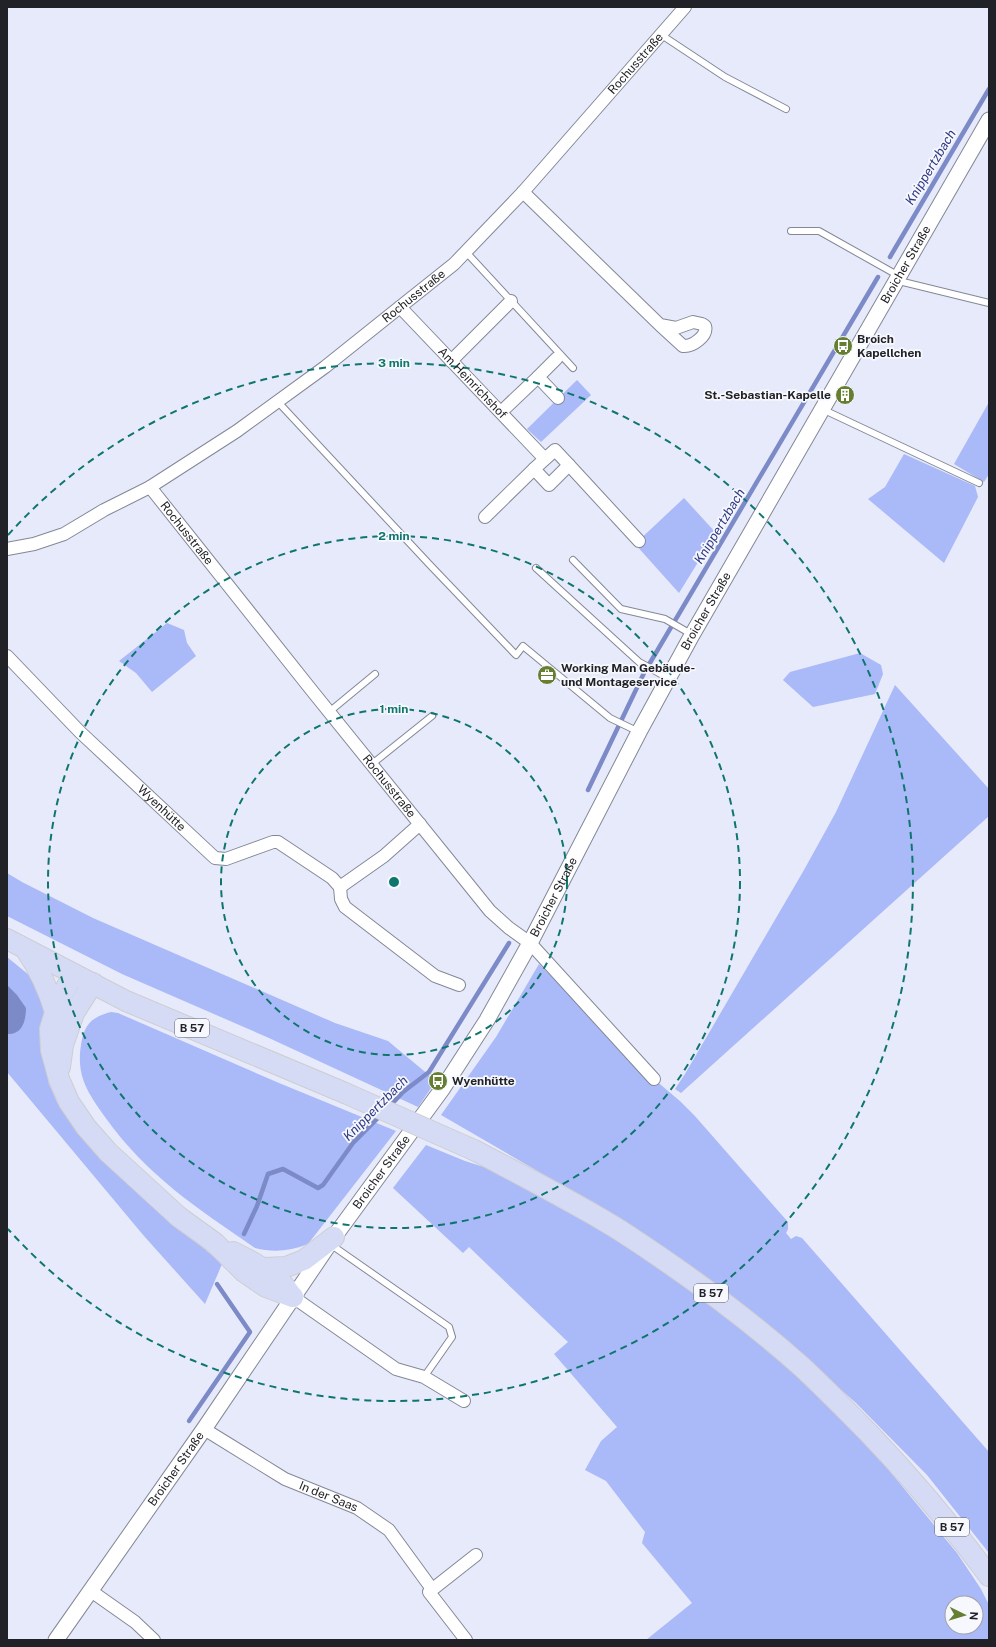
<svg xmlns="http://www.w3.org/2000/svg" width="996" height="1647" font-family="'Public Sans',sans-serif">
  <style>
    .green { fill: #aab9f7; fill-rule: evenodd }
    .water { fill: #7c8ac8 }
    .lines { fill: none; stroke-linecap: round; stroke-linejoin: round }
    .stream { stroke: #7c8ac8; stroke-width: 4.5 }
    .service-casing { stroke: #848896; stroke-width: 8 }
    .minor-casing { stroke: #848896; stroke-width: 14 }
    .tertiary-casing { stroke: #848896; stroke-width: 17 }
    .primary-casing { stroke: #ceced0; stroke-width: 22 }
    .service { stroke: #fff; stroke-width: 6 }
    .minor { stroke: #fff; stroke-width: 12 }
    .tertiary { stroke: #fff; stroke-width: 15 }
    .primary { stroke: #d5dbf5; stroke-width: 20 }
    .primary-bridge-casing { stroke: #ceced0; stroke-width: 22; stroke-linecap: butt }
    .primary-bridge { stroke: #d5dbf5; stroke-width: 20 }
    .ring { fill: none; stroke: #0f766e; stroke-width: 2; stroke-dasharray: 7 5 }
    .labels { text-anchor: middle; stroke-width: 3.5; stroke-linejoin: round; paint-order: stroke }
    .shield { fill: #f6f8fe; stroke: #616268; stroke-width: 1 }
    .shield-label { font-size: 11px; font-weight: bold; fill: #212228 }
    .street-label { font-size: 12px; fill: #212228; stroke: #f6f8fe }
    .poi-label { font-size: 12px; font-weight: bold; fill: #212228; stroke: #f6f8fe; text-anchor: start }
    .water-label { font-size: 13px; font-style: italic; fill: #2f3782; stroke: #f6f8fe }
    .centre { fill: #0f766e; stroke: #f6f8fe; stroke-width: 2 }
    .ring-label { font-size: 12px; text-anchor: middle; font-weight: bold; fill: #0f766e; stroke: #f6f8fe; stroke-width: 3.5; stroke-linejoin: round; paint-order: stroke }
  </style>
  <rect width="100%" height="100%" fill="#e6eafa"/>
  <!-- green -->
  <g class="green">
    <polygon points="577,380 591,395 541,442 527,429"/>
    <polygon points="989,402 989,474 984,482 954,464"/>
    <polygon points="904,454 975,486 978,497 944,563 868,499 885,487"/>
    <polygon points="684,498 716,533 679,593 635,544"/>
    <polygon points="167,623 184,630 187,643 196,656 152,692 136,673 119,661"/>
    <polygon points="860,653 881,665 883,674 875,694 813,707 783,680 790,672"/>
    <polygon points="895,685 989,789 989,816 681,1093 675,1089 685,1074 804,870 836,812"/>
    <polygon points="7,873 22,882 93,918 335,1023 388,1041 436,1081 418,1107 269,1038 122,974 7,916"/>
    <polygon points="7,957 29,975 47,1001 44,1051 46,1068 49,1084 58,1104 120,1176 222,1264 205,1304 144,1236 7,1072"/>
    <polygon points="539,964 654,1079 681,1102 694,1115 788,1222 788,1229 786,1233 791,1239 796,1236 802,1238 989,1452 989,1553 927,1475 856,1403 782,1338 584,1198 441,1115 496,1037"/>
    <path d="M111 1012 118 1013 279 1083 396 1131 308 1244C290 1251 274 1253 255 1248 197 1208 147 1176 105 1117 88 1093 76 1076 81 1045 84 1025 91 1017 111 1012Z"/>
    <path d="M426 1145 465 1161 487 1168 598 1229 660 1268 691 1290 759 1342 789 1368 865 1441 957 1553 981 1589 989 1605V1640H646L692 1603 642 1543 645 1532 606 1481 585 1470 601 1441 617 1427 554 1354 568 1342 469 1247 463 1253 393 1188ZM952 1603H976V1627H952Z"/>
  </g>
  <!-- water -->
  <path class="water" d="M7 985 17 995 26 1008C26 1021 22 1035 7 1034Z"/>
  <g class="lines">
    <!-- stream -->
    <g class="stream">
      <polyline points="890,257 989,89"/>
      <polyline points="588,790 644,673 878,277"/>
      <polyline points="389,1107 403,1092 429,1072 509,943"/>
      <polyline points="244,1234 257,1206 268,1174 283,1169 318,1188 323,1185 353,1143 381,1115"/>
      <polyline points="189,1421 250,1332 217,1284"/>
    </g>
    <!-- service casing -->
    <g class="service-casing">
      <g id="service">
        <polyline points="660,34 725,77 786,109"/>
        <polyline points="791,231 819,231 899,276"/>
        <polyline points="466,252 573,368"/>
        <polyline points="898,279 903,282 989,303"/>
        <polyline points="278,402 430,565 516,655 523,646 610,718 639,732"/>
        <polyline points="822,409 979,483"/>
        <polyline points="573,560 621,609 665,619 691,634"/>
        <polyline points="536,568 639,662 668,678"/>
        <polyline points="329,712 375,674"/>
        <polyline points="372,764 432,716"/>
        <polyline points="330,1244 449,1327 452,1337 424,1377"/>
      </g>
    </g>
    <!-- minor casing -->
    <g class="minor-casing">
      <g id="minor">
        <path d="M523 192 660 325 683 346C692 347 708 336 705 326L702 324 693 322 676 328 660 325"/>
        <path id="s1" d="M400 307 545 459 555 450 569 465 549 485 534 469 545 459"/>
        <polyline points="557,358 538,377 558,398"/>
        <polyline points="451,361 511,301"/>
        <polyline points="501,412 538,377"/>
        <polyline points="569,465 639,541"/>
        <path id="s2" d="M150 487 313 692 490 911 509 928 530 943 654 1079"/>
        <polyline points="485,517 534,469"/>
        <path id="s3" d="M7 549 34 544 64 534 104 510 150 487 237 431 325 367 400 307 454 264 523 192 685 7"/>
        <path id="s4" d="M7 656 80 732 215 858 226 859 273 842H278L332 878 340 887 384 856 420 824"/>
        <polyline points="340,887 341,899 345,907 435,976 459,985"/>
        <polyline points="293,1297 396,1369 424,1377 464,1401"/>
        <path id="s5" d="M204 1429 285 1479 357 1508 389 1530 432 1589"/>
        <polyline points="91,1591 135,1622 154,1640"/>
        <polyline points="466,1640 429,1592 476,1555"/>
      </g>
    </g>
    <!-- tertiary casing -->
    <g class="tertiary-casing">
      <g id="tertiary">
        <path id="s6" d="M56 1640 204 1429 334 1237 443 1088 487 1020 530 943 639 732 692 635 989 120"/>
      </g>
    </g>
    <!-- primary casing -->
    <g class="primary-casing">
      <g id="primary">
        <polyline points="7,939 126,1001 345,1093"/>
        <path d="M26 950C39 969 48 988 55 1011"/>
        <polyline points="74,974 59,1000 50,1029 51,1050 59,1079 69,1102 86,1127 108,1152 179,1217 215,1243 244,1272 266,1287 293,1297"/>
        <polyline points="60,1067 63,1045 74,1013 93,983"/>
        <path d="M476 1151C525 1177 575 1202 621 1231 684 1272 746 1317 802 1367 815 1379 828 1392 841 1405 895 1458 944 1515 989 1576"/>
        <polyline points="233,1252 251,1261 278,1278 293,1297"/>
        <polyline points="264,1268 286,1267 304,1260 334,1237"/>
      </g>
    </g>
    <!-- service -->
    <use href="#service" class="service"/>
    <!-- minor -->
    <use href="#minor" class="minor"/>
    <!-- tertiary -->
    <use href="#tertiary" class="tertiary"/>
    <!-- primary -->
    <use href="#primary" class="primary"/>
    <!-- primary-bridge casing -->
    <g class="primary-bridge-casing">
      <polyline id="primary-bridge" points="345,1093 476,1151"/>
    </g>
    <!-- primary-bridge -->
    <use href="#primary-bridge" class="primary-bridge"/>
  </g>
  <!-- distance rings -->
  <g class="ring">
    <circle cx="394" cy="882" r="173"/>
    <circle cx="394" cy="882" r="346"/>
    <path d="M8 535A519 519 0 1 1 8 1229"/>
  </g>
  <!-- icons -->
  <defs>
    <g id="bus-disc" transform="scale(1)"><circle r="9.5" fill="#667e31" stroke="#f6f8fe"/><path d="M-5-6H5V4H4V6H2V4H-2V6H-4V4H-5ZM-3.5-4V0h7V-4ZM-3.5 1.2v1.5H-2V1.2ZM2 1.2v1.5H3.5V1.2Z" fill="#fff"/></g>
    <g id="building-disc" transform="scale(1)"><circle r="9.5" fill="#667e31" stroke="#f6f8fe"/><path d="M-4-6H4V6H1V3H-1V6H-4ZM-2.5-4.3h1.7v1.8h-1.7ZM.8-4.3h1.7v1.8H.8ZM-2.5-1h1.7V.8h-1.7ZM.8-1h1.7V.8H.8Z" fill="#fff"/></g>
    <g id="office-disc" transform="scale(1)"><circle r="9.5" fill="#667e31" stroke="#f6f8fe"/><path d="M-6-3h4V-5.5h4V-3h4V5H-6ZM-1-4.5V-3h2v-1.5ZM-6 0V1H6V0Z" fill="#fff"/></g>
  </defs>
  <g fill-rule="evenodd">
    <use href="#bus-disc" x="843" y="346"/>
    <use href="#building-disc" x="845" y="395"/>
    <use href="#office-disc" x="547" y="675"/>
    <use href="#bus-disc" x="438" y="1081"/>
  </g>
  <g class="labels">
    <!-- shield labels -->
    <g class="shield">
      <rect x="175" y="1019" width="34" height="18" rx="3"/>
      <rect x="694" y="1284" width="34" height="18" rx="3"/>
      <rect x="935" y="1518" width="34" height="18" rx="3"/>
    </g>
    <g class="shield-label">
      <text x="192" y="1032">B 57</text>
      <text x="711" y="1297">B 57</text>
      <text x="952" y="1531">B 57</text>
    </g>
    <!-- street labels -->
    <g class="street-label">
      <text dy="4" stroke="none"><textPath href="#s3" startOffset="805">Rochusstraße</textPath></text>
      <text dy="4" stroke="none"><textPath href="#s6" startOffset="1619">Broicher Straße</textPath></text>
      <text dy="4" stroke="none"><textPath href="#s3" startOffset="483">Rochusstraße</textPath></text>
      <text dy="4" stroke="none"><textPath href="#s1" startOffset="105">Am Heinrichshof</textPath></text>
      <text dy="4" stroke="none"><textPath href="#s2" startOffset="59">Rochusstraße</textPath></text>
      <text dy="4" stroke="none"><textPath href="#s6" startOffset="1219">Broicher Straße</textPath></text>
      <text dy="4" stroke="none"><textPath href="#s2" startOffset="383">Rochusstraße</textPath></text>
      <text dy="4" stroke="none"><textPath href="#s4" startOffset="217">Wyenhütte</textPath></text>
      <text dy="4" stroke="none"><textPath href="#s6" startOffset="895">Broicher Straße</textPath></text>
      <text dy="4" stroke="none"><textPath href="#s6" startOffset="570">Broicher Straße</textPath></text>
      <text dy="4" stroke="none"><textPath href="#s6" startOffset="209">Broicher Straße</textPath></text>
      <text dy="4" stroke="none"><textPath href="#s5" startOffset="142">In der Saas</textPath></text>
    </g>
    <!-- poi labels -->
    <g class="poi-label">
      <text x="857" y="343">Broich<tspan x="857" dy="14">Kapellchen</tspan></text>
      <text x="831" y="399" text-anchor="end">St.-Sebastian-Kapelle</text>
      <text x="561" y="672">Working Man Gebäude-<tspan x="561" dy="14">und Montageservice</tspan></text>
      <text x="452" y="1085">Wyenhütte</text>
    </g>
    <!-- water labels -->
    <g class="water-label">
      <text transform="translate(930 167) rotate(-59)" y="5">Knippertzbach</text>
      <text transform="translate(719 526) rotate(-59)" y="5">Knippertzbach</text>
      <text transform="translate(375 1108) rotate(-45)" y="5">Knippertzbach</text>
    </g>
  </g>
  <circle cx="394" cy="882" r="6" class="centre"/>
  <g class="ring-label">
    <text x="394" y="367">3 min</text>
    <text x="394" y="540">2 min</text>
    <text x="394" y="713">1 min</text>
  </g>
  <!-- border -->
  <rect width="996" height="1647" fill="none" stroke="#212228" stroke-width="16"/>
  <!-- north arrow -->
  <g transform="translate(964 1615) rotate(95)"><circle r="19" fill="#f6f8fe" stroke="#a1a2a8"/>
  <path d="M0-3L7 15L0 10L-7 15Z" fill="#667e31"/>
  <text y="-6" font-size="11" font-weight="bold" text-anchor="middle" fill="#212228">N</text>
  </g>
</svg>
